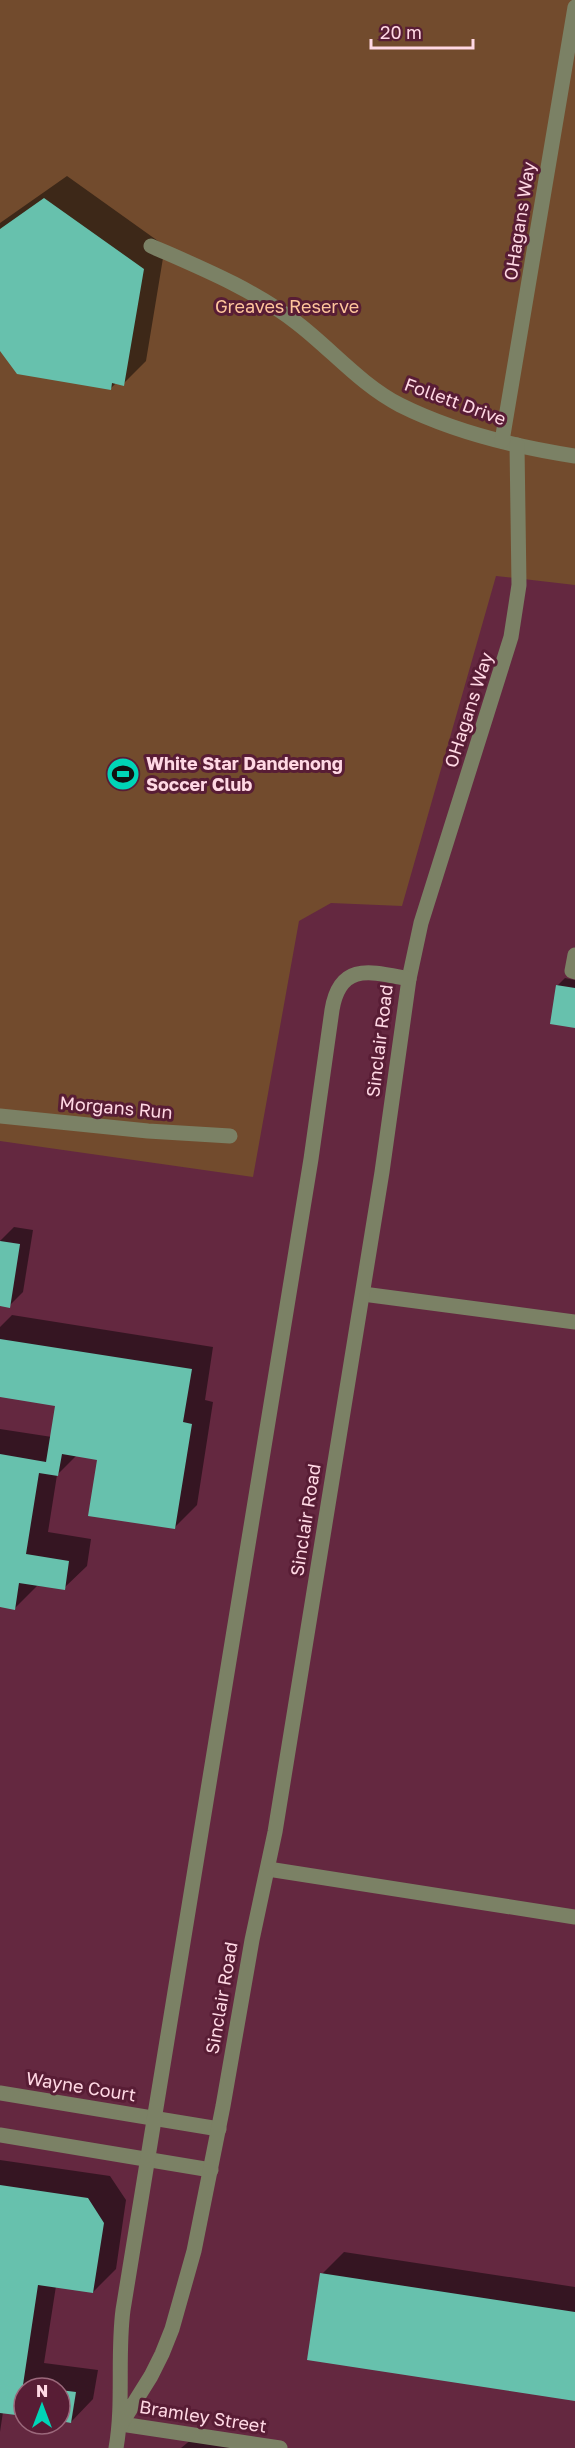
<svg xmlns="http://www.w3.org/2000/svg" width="575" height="2448" font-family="'Golos Text',sans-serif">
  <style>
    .green { fill: #724b2d }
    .shadow { fill: #0007 }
    .building { fill: #67c1ad }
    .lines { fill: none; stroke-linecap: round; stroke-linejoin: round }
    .minor { stroke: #7b8165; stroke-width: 15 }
    .labels { text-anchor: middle; stroke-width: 6; stroke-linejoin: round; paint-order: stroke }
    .street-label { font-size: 18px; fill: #ffd8e4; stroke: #581d35 }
    .park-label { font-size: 18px; fill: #fec59c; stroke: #581d35 }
    .poi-label { font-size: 18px; font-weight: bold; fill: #ffd8e4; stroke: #581d35; text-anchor: start }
  </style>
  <rect width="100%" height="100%" fill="#642840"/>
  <!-- green -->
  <polygon class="green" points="0,0 575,0 575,585 496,576 402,906 331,903 299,921 253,1177 0,1141"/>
  <!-- shadow -->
  <g class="shadow">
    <polygon points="67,176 165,246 146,361 123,384 116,383 110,389 0,348 0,223"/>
    <polygon points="565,978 575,980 575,1026 557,986"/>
    <polygon points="14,1227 33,1230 23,1292 9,1306 0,1305 0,1241"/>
    <polygon points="12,1315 213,1347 205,1400 213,1402 197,1505 174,1528 99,1459 77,1455 57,1475 48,1532 91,1539 87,1566 64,1588 37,1586 15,1608 0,1606 0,1429 52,1437 57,1405 0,1395 0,1327"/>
    <polygon points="0,2160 110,2176 126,2200 116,2269 93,2292 56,2286 44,2363 98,2370 93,2399 71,2422 60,2420 60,2388 24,2388 24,2415 3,2412 0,2432"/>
    <polygon points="344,2252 575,2287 575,2400 322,2274"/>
    <polygon points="192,2439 247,2448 181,2448"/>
  </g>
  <!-- building -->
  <g class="building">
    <polygon points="44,198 144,269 124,386 112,383 111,390 17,374 0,351 0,229"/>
    <polygon points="556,985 575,988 575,1028 550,1024"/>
    <polygon points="0,1241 20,1244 10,1308 0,1306"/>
    <polygon points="0,1339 192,1369 183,1422 192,1424 175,1529 88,1516 97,1460 62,1454 58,1476 39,1473 26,1554 69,1561 65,1590 19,1583 15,1610 0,1607 0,1454 46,1462 55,1406 0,1397"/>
    <polygon points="0,2185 88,2198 104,2223 93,2293 38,2285 23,2385 34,2388 24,2388 24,2416 0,2413"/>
    <polygon points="320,2273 575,2312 575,2401 307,2360"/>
    <polygon points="60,2390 76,2392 71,2423 60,2421"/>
  </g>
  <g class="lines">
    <!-- minor -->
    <g class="minor">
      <path d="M151 246C201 268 253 289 297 323 331 349 361 385 400 405 454 432 516 447 575 456"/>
      <polyline points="502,441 575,7"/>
      <polyline points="575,955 572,971 575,972"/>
      <polyline points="409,979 421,923 511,637 519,585 517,445"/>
      <polyline points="0,1116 148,1131 230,1136"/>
      <polyline points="363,1294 575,1322"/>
      <polyline points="268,1869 575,1917"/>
      <polyline points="0,2093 219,2129"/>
      <polyline points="0,2135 211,2170"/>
      <polyline points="121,2424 280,2448"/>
      <path d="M116 2448C124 2403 117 2356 123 2310L311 1159 332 1010C340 961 372 972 409 979L382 1172 275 1832 252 1940 223 2106 194 2251 172 2329 162 2354 151 2376 121 2424"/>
    </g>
  </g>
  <!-- icons -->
  <defs>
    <g id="stadium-disc" transform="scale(1.725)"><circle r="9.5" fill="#00d5b7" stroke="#581d35"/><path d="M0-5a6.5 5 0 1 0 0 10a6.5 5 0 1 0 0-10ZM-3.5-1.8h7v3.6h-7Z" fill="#111"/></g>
  </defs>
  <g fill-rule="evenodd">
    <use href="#stadium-disc" x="123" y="774"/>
  </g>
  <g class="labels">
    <!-- street labels -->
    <g class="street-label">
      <text transform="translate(520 221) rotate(-81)" y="6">OHagans Way</text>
      <text transform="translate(455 402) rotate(20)" y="6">Follett Drive</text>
      <text transform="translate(469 710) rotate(-72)" y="6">OHagans Way</text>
      <text transform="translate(380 1041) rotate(-83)" y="6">Sinclair Road</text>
      <text transform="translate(116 1108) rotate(5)" y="6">Morgans Run</text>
      <text transform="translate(306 1520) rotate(-81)" y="6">Sinclair Road</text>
      <text transform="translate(222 1998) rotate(-80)" y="6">Sinclair Road</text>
      <text transform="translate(81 2087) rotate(9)" y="6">Wayne Court</text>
      <text transform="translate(203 2417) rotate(9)" y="6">Bramley Street</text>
    </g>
    <!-- park labels -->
    <g class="park-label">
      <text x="287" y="313">Greaves Reserve</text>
    </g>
    <!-- poi labels -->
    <g class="poi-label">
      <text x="146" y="770">White Star Dandenong<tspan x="146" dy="21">Soccer Club</tspan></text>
    </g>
  </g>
  <!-- north arrow -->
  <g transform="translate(42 2406)"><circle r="28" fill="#581d35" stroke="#9b687b" stroke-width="1.5"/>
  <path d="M0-4.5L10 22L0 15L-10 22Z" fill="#00d5b7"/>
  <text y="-9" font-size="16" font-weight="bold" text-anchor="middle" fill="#ffd8e4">N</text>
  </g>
  <!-- scale -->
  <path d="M371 39v9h102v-9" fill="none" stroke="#ffd8e4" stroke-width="3"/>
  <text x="380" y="39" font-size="18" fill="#ffd8e4" stroke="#581d35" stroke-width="4.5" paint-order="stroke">20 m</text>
</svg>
